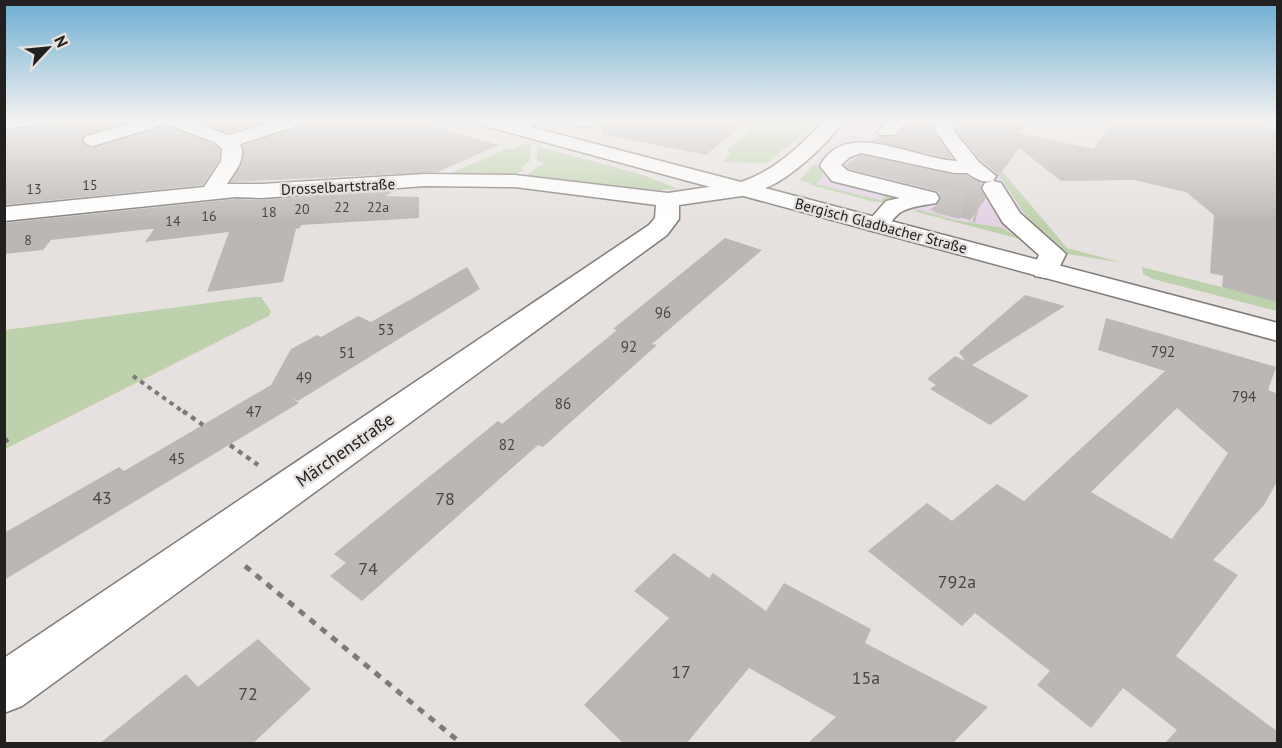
<svg xmlns="http://www.w3.org/2000/svg" width="1282" height="748" font-family="'PT Sans',sans-serif">
  <style>
    .commercial { fill: #e3d2e4 }
    .green { fill: #bed1ad }
    .building { fill: #bbb7b4; fill-rule: evenodd }
    .lines { fill: none; stroke-linecap: round; stroke-linejoin: round }
    .minor-tunnel-far1 { stroke: #bfbbb8; stroke-width: 20; stroke-dasharray: 20 10; stroke-linecap: butt }
    .minor-tunnel { stroke: #bfbbb8; stroke-width: 26; stroke-dasharray: 26 13; stroke-linecap: butt }
    .minor-casing { stroke: #807c79; stroke-width: 3 }
    .major-casing { stroke: #807c79; stroke-width: 3 }
    .path-far2 { stroke: #7d7a79; stroke-width: 4; stroke-dasharray: 4.5 4.5; stroke-linecap: butt }
    .path-far1 { stroke: #7d7a79; stroke-width: 4.5; stroke-dasharray: 5 5; stroke-linecap: butt }
    .path { stroke: #7d7a79; stroke-width: 5; stroke-dasharray: 7 7; stroke-linecap: butt }
    .minor { fill: #fff; fill-rule: evenodd }
    .major { fill: #fff; fill-rule: evenodd }
    .labels { text-anchor: middle; stroke-width: 5; stroke-linejoin: round; paint-order: stroke }
    .far-number-label { font-size: 14px; fill: #484645 }
    .far-street-label { font-size: 15px; fill: #222120; stroke: #e6e1de }
    .number-label { font-size: 15px; fill: #484645 }
    .street-label { font-size: 18px; fill: #222120; stroke: #e6e1de }
    .near-number-label { font-size: 18px; fill: #484645 }
  </style>
  <rect width="100%" height="100%" fill="#e6e1de"/>
  <!-- commercial -->
  <polygon class="commercial" points="854,120 959,120 1067,248 799,181"/>
  <!-- green -->
  <g class="green">
    <polygon points="763,120 820,120 767,163 722,162 731,154 727,150"/>
    <polygon points="527,143 531,144 530,161 520,168 524,170 513,176 449,174 508,148 513,149"/>
    <polygon points="537,146 640,174 678,189 658,190 524,177 544,163 537,161"/>
    <polygon points="976,156 989,156 1067,248 1123,263 1068,254 1031,223 992,165"/>
    <polygon points="813,165 821,166 823,177 816,184 880,200 887,194 900,198 886,202 875,202 810,185 811,183 800,180"/>
    <polygon points="920,210 954,220 1003,228 1020,239 913,211"/>
    <polygon points="1142,267 1277,301 1277,311 1153,279 1143,274"/>
    <polygon points="254,297 261,297 271,311 269,316 5,449 5,330"/>
  </g>
  <!-- building -->
  <g class="building">
    <polygon points="76,120 136,120 85,134 81,141 85,146 92,148 166,126 213,144 220,150 219,160 203,185 4,205 4,131 75,125"/>
    <polygon points="193,120 272,120 229,133"/>
    <polygon points="304,120 410,120 499,145 438,172 231,182 243,160 243,145 301,127"/>
    <polygon points="603,120 748,120 706,155 602,134"/>
    <polygon points="911,120 930,120 934,127 933,131 952,158 872,141 878,136 896,137"/>
    <polygon points="953,120 1032,120 1018,133 1094,149 1113,120 1226,120 1278,130 1278,302 1222,287 1223,276 1210,273 1214,215 1186,192 1134,180 1061,181 1019,148 996,180 997,174 981,160 957,131 958,127"/>
    <polygon points="861,155 954,175 966,175 982,183 980,189 986,198 970,220 930,210 938,204 942,195 937,191 849,169 845,165"/>
    <polygon points="397,190 385,196 419,197 419,218 301,225 300,228 296,229 283,282 207,292 229,232 145,242 154,229 150,229 51,240 43,250 4,254 4,223 236,199 262,200"/>
    <polygon points="725,238 762,250 652,344 657,345 543,447 538,445 362,601 330,576 346,563 334,554 498,421 502,424 617,330 613,329"/>
    <polygon points="467,267 480,289 298,401 292,398 299,403 4,580 4,533 119,467 124,471 271,385 291,349 317,335 321,337 358,316 371,322"/>
    <polygon points="1025,295 1065,306 972,365 1029,396 990,425 930,389 936,385 927,379 955,356 965,361 959,352"/>
    <path d="M1106 318 1276 367 1268 390 1278 394V480L1264 505 1213 560 1238 575 1176 656 1278 732V744H1164L1177 730 1123 688 1091 728 1037 685 1050 671 975 613 962 626 868 551 927 503 952 521 997 484 1024 501 1165 371 1098 350ZM1177 408 1228 453 1172 539 1091 492Z"/>
    <polygon points="674,553 709,578 713,573 766,611 784,583 871,629 865,643 988,707 952,744 807,744 836,717 749,668 686,744 624,744 584,705 669,618 634,591"/>
    <polygon points="258,639 311,689 252,744 99,744 186,674 198,687"/>
  </g>
  <g class="lines">
    <!-- minor-tunnel-far1 -->
    <polyline class="minor-tunnel-far1" points="906,149 947,158"/>
    <!-- minor-tunnel -->
    <polyline class="minor-tunnel" points="938,200 978,210"/>
    <!-- minor casing -->
    <g class="minor-casing">
      <g id="minor">
        <polygon points="4,120 54,120 51,124 45,125 4,128"/>
        <path d="M143 120H187L229 135 279 120H302L300 125 240 144C247 158 235 172 227 184H262L425 174 515 175 668 193 742 182 750 184 753 189 750 194 742 196 679 205V219L667 235 22 706 4 713V658L649 225 655 218 656 205 515 187 425 186 262 198 236 197 4 221V207L204 187 221 161 222 149 214 142 166 124 93 146 86 144 83 140 86 136Z"/>
        <path d="M514 120H538C531 129 516 134 505 131L503 127Z"/>
        <path d="M577 120H598C593 127 585 128 578 126L575 122Z"/>
        <polygon points="889,120 909,120 894,135 880,135 878,131"/>
        <path d="M932 120H950L956 128 954 131 979 162 996 176 993 181C981 183 976 179 967 173H954L861 153 850 157 841 165 848 171 936 193 939 198 936 203C926 205 912 206 903 211 887 219 892 236 868 230L865 225 886 201 900 198 832 181 820 166C845 117 916 160 957 161L935 130 937 127Z"/>
        <polygon points="993,181 1001,183 1020,213 1066,254 1055,276 1045,278 1035,276 1032,270 1039,255 1003,223 982,188 985,183"/>
      </g>
    </g>
    <!-- major casing -->
    <g class="major-casing">
      <path id="major" d="M475 120H504L741 182C778 169 798 147 825 120H844C831 141 789 180 765 188L1278 323V341L478 124Z"/>
    </g>
    <!-- path-far2 -->
    <polyline class="path-far2" points="133,376 185,413"/>
    <!-- path-far1 -->
    <g class="path-far1">
      <polyline points="183,411 203,425"/>
      <polyline points="4,442 10,438"/>
      <polyline points="230,445 258,465"/>
    </g>
    <!-- path -->
    <polyline class="path" points="245,566 462,744"/>
    <!-- minor -->
    <use href="#minor" class="minor"/>
    <!-- major -->
    <use href="#major" class="major"/>
  </g>
  <!-- sky -->
  <linearGradient id="sky" x2="0" y2="1"><stop stop-color="#6cadd1"/><stop offset="0.54" stop-color="#f4f2f0"/><stop offset="1" stop-color="#f4f2f0" stop-opacity="0"/></linearGradient>
  <rect width="1282" height="224" fill="url(#sky)"/>
  <g class="labels">
    <!-- far-number labels -->
    <g class="far-number-label">
      <text x="90" y="190">15</text>
      <text x="34" y="194">13</text>
      <text x="342" y="212">22</text>
      <text x="378" y="212">22a</text>
      <text x="302" y="214">20</text>
      <text x="269" y="217">18</text>
      <text x="209" y="221">16</text>
      <text x="173" y="226">14</text>
      <text x="28" y="245">8</text>
    </g>
    <!-- far-street labels -->
    <g class="far-street-label">
      <text transform="translate(338 187) rotate(-3)" y="5">Drosselbartstraße</text>
      <text transform="translate(881 226) rotate(15)" y="5">Bergisch Gladbacher Straße</text>
    </g>
    <!-- number labels -->
    <g class="number-label">
      <text x="663" y="318">96</text>
      <text x="386" y="335">53</text>
      <text x="629" y="352">92</text>
      <text x="1163" y="357">792</text>
      <text x="347" y="358">51</text>
      <text x="304" y="383">49</text>
      <text x="1244" y="402">794</text>
      <text x="563" y="409">86</text>
      <text x="254" y="417">47</text>
      <text x="507" y="450">82</text>
      <text x="177" y="464">45</text>
    </g>
    <!-- street labels -->
    <g class="street-label">
      <text transform="translate(345 450) rotate(-35)" y="6">Märchenstraße</text>
    </g>
    <!-- near-number labels -->
    <g class="near-number-label">
      <text x="102" y="504">43</text>
      <text x="445" y="505">78</text>
      <text x="368" y="575">74</text>
      <text x="957" y="588">792a</text>
      <text x="681" y="678">17</text>
      <text x="866" y="684">15a</text>
      <text x="248" y="700">72</text>
    </g>
  </g>
  <!-- border -->
  <rect width="1282" height="748" fill="none" stroke="#222120" stroke-width="12"/>
  <!-- north arrow -->
  <g transform="translate(48 48) rotate(64)" stroke="#e6e1de" stroke-width="4.5" paint-order="stroke">
  <path d="M0-4.5L10 22L0 15L-10 22Z" fill="#222120"/>
  <text y="-9" font-size="16" font-weight="bold" text-anchor="middle" fill="#222120">N</text>
  </g>
</svg>
